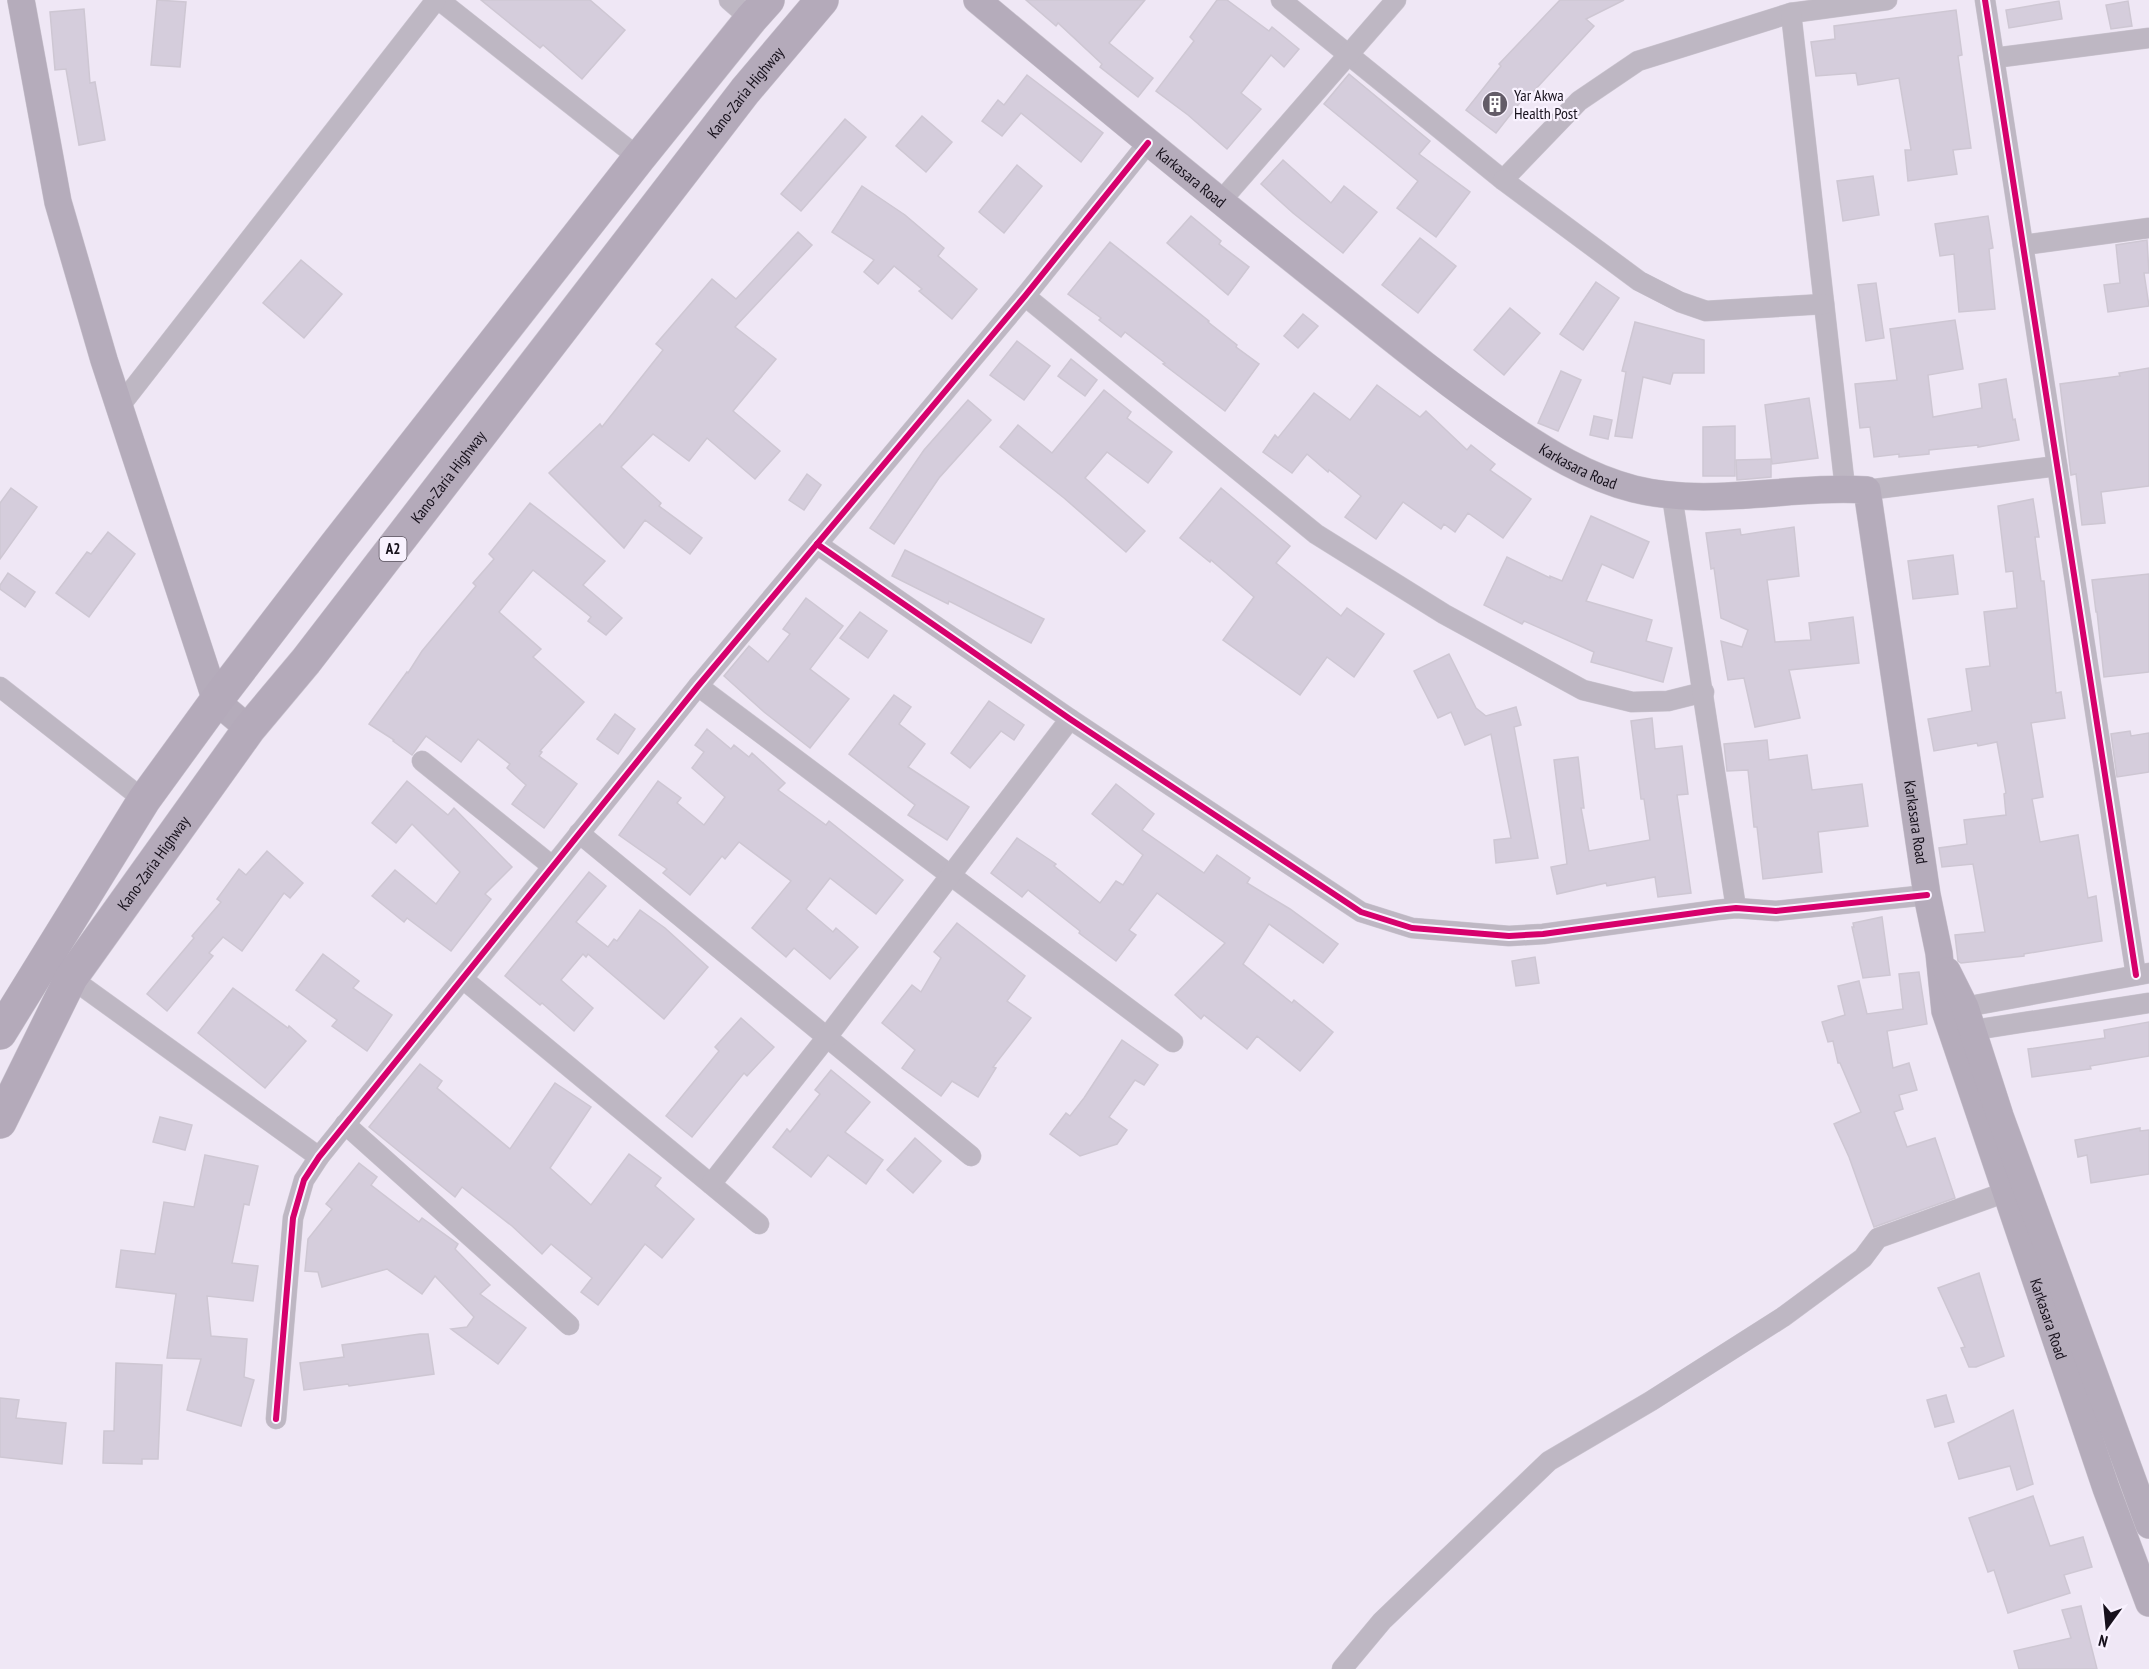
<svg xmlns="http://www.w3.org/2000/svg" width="2149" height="1669" font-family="'PT Sans Narrow',sans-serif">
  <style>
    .building { fill: #d5cddc; stroke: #cec7d3; stroke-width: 1.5 }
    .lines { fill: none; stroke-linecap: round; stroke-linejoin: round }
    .street-casing { stroke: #ccc6d1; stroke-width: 21 }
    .secondary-casing { stroke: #ccc6d1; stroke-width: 28 }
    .highway-casing { stroke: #ccc6d1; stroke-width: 34 }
    .street { stroke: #beb7c3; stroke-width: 20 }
    .secondary { stroke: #b5acbb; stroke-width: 27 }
    .highway { stroke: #b4aaba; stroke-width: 33 }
    .cycleway-casing { stroke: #f9f2ff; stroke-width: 10 }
    .cycleway { stroke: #d6006c; stroke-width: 6 }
    .labels { text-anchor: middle; stroke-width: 4.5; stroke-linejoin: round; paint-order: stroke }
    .shield { fill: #f9f2ff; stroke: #5b5460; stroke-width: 1.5 }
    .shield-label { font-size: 15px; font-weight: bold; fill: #17111c }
    .street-label { font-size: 16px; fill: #17111c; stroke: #f9f2ff }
    .poi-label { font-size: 16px; fill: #17111c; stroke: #f9f2ff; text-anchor: start }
  </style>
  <rect width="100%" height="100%" fill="#efe7f5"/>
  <!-- building -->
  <g class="building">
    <polygon points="157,0 186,2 180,67 151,65"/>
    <polygon points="481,0 590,0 625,30 582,79 543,45 540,48"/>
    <polygon points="1026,0 1145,0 1109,43 1153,78 1138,97 1100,67 1102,64 1058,23 1056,26"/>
    <polygon points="1217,0 1227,0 1269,31 1272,27 1299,49 1284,67 1271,55 1241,93 1261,109 1227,149 1188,115 1156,91 1194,41 1190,37"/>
    <polygon points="1560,0 1624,0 1586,19 1594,26 1532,93 1529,91 1496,133 1466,110 1501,66 1499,64"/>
    <polygon points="2059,1 2062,19 2009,28 2006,10"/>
    <polygon points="2128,1 2132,26 2111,29 2106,5"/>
    <polygon points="84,9 90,83 95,82 105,140 79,145 66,69 55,70 50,12"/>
    <polygon points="1956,10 1962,55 1958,56 1971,148 1953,150 1957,174 1908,181 1905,150 1911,150 1899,78 1858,85 1856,73 1816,76 1811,42 1835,39 1834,26"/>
    <polygon points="1349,74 1430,141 1419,154 1470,192 1436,237 1397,208 1418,181 1324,104"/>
    <polygon points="1027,75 1103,133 1081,162 1021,113 1002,136 982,121 998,100 1004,105"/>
    <polygon points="922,116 952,142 926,172 896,146"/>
    <polygon points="845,119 866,137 801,211 781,194"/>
    <polygon points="1283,160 1331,203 1344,186 1377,212 1343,253 1293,213 1261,184"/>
    <polygon points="1017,165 1042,186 1004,233 979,212"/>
    <polygon points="1873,176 1879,215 1843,221 1837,181"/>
    <polygon points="862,186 905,215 944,248 938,256 977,289 952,319 919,291 922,289 894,266 878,284 864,272 874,260 832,232"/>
    <polygon points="1191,216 1221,241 1219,244 1249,267 1228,295 1167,243"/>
    <polygon points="1988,216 1993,248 1989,249 1995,309 1959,312 1954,254 1940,256 1935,224"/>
    <polygon points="798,232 812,245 735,327 776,359 733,411 780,451 755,479 707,438 689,461 653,434 621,467 661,503 659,506 702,538 690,554 645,520 624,548 549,473 600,424 602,427 663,350 656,344 712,279 736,299"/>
    <polygon points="1420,238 1456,266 1418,313 1382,285"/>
    <polygon points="2147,240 2149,273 2144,273 2149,306 2108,312 2104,285 2120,283 2116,245"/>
    <polygon points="1110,242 1209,321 1208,322 1237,345 1236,347 1259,364 1225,411 1163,364 1165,363 1125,332 1121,337 1099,320 1101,318 1068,294"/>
    <polygon points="301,260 342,294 304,338 263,303"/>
    <polygon points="1596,282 1619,298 1583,350 1560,334"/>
    <polygon points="1876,283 1884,338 1866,341 1858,285"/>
    <polygon points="1510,308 1540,333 1504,375 1474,350"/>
    <polygon points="1303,314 1318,326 1298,348 1284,336"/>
    <polygon points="1955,320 1963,369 1928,375 1933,417 1982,408 1979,384 2006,379 2013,420 2015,419 2019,440 1978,447 1978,445 1929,450 1929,454 1899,457 1899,454 1874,457 1870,427 1860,428 1855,384 1897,380 1890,329"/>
    <polygon points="1635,322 1704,340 1704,373 1673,373 1670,384 1643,377 1632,438 1615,436 1626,372 1622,371"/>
    <polygon points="1017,341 1050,366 1024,400 990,375"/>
    <polygon points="1071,359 1097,380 1085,396 1058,376"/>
    <polygon points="2149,368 2149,486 2101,492 2105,523 2082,525 2076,474 2071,475 2060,384 2120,376 2119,373"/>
    <polygon points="1561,371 1581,380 1558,431 1538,423"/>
    <polygon points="1377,385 1420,417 1426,411 1467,450 1471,445 1495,464 1490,470 1531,499 1503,538 1468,513 1455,532 1444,524 1441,529 1403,502 1376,539 1345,517 1361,496 1329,470 1328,472 1307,454 1292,473 1263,452 1275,435 1278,438 1314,393 1350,420"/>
    <polygon points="1104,390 1131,412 1127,418 1172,452 1148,483 1107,452 1085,478 1145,531 1126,552 1064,498 1000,447 1018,425 1052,453"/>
    <polygon points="1809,398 1818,458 1772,464 1765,405"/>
    <polygon points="968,400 991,420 939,478 894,544 870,528 924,450"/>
    <polygon points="1594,416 1612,420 1608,439 1590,435"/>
    <polygon points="1735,426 1735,476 1703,476 1703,427"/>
    <polygon points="1771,459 1771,477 1737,480 1736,460"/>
    <polygon points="807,474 821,485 804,510 789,500"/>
    <polygon points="11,488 37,507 0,559 0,503"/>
    <polygon points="1221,488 1290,546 1276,563 1341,616 1347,608 1384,634 1354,677 1327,657 1300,695 1223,640 1254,597 1211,560 1210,562 1180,538"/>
    <polygon points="2033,499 2039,537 2035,537 2041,581 2044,581 2056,693 2061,692 2065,718 2031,723 2043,797 2032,799 2040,842 2078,835 2088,898 2096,896 2102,941 2024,954 2024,956 1961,963 1958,961 1955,935 1985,932 1973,864 1942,867 1939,848 1967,844 1964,820 2006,815 2004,794 2006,793 1997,742 1978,746 1977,743 1934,751 1928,719 1972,711 1966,669 1990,666 1984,612 2017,608 2013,571 2006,572 1998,506"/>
    <polygon points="530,503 605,561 583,585 622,618 606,635 588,621 591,617 533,570 499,612 541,649 533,657 584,702 540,751 542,752 539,756 577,784 544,828 512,804 526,785 507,768 510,764 478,739 461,762 426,736 412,755 393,741 394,740 369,724 407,672 408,673 422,651 476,586 473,583 494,559 489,554"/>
    <polygon points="1591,516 1649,542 1633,578 1602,564 1586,601 1652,620 1646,641 1672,648 1663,682 1591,662 1594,652 1524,621 1522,624 1484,605 1507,557 1550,578 1550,576 1562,581"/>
    <polygon points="1794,527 1799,576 1767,580 1775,642 1811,640 1809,623 1853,617 1859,663 1789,670 1800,718 1755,727 1744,678 1728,680 1721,641 1742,647 1748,630 1721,618 1714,568 1711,569 1706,533 1740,529 1741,535"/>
    <polygon points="108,532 135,554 89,617 56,593 87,552 91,554"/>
    <polygon points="905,550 1044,619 1031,643 949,601 948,604 892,576"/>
    <polygon points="1953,555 1958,594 1913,599 1908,561"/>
    <polygon points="8,573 35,592 25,607 0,589 0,585"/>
    <polygon points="2149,574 2149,672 2104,677 2097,612 2096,612 2092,580"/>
    <polygon points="806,598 843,626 810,669 849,699 810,748 764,712 724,676 749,646 768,662 790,634 783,629"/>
    <polygon points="860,612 887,631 868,658 840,638"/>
    <polygon points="1449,654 1476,708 1486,716 1516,707 1521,725 1514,727 1538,858 1496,863 1494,840 1511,838 1491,734 1465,745 1451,712 1438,718 1414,671"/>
    <polygon points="894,695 911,707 899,724 925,744 908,767 969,807 947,840 908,815 915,805 849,754"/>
    <polygon points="989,701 1024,725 1014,740 1001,731 970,768 951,753"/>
    <polygon points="615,714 635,729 618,754 597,739"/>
    <polygon points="1652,718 1655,749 1682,746 1688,794 1677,795 1691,893 1658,897 1655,877 1607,886 1606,883 1557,894 1551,867 1567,864 1554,760 1578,757 1584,808 1581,808 1589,851 1650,840 1644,799 1641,799 1631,721"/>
    <polygon points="707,729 731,749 734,745 749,757 752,753 785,783 778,790 826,825 829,821 903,880 876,914 830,878 806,909 833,932 836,928 858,947 830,979 794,948 786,957 752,928 791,881 739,842 725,859 722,856 690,895 663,873 667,869 619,835 658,781 681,798 677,803 704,825 725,797 692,768 704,752 695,745"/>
    <polygon points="2130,731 2131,736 2149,733 2149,772 2117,777 2111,734"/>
    <polygon points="1767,740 1769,760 1807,755 1812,790 1862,784 1868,826 1818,832 1822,872 1763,879 1757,827 1754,827 1748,770 1727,771 1724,744"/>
    <polygon points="407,781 448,815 454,808 512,867 485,894 491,899 451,951 407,918 404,922 372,896 395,870 436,904 460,872 412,824 396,843 372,823"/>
    <polygon points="1116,784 1154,814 1142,830 1204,873 1217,855 1250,878 1247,883 1290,909 1338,944 1323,963 1269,924 1243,964 1292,1003 1294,1000 1333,1032 1300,1071 1257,1036 1247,1049 1204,1015 1201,1019 1175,995 1225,943 1157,893 1129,930 1136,935 1116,961 1079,933 1080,931 1028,890 1022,897 991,873 1017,838 1056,864 1054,866 1100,903 1116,881 1123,885 1143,855 1092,814"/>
    <polygon points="267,851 303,883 290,898 284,893 242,951 223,937 209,953 213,956 167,1011 147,994 194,938 192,936 221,902 217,899 239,869 246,875"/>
    <polygon points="589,872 606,886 576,922 608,947 614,939 617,941 640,910 665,928 708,967 664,1019 588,954 586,957 583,954 561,980 593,1008 574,1031 542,1003 540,1005 505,976"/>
    <polygon points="1882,917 1890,975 1863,978 1852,927 1854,927 1853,923"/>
    <polygon points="957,923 1025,976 1007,1001 1031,1018 993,1067 996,1068 978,1097 952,1081 941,1096 902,1068 915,1050 882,1023 912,985 921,992 941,958 934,952"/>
    <polygon points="323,954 359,981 353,988 392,1015 367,1051 332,1026 337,1020 296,990"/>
    <polygon points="1535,957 1539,983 1516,986 1512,961"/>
    <polygon points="1919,972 1927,1024 1887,1031 1893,1068 1909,1063 1917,1090 1899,1095 1903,1109 1894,1112 1907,1147 1935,1138 1955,1198 1874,1227 1849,1157 1834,1124 1861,1112 1840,1063 1838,1063 1833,1041 1828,1042 1822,1022 1845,1015 1838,986 1859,981 1867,1014 1903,1009 1899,974"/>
    <polygon points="233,988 288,1028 289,1026 306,1041 265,1088 198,1033"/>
    <polygon points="741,1018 774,1047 747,1076 744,1073 692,1137 666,1116 719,1051 715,1047"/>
    <polygon points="2149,1022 2149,1056 2090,1066 2091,1069 2032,1077 2028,1049 2105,1038 2104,1030"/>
    <polygon points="1122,1040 1158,1065 1144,1085 1135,1080 1109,1117 1127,1130 1117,1144 1080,1156 1050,1134 1066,1113 1070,1116 1084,1098"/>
    <polygon points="420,1064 442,1081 437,1088 510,1149 555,1083 591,1107 550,1168 591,1205 629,1154 661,1178 655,1186 694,1219 662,1258 645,1244 598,1305 581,1292 592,1278 551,1244 542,1254 512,1226 462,1187 455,1197 369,1127"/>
    <polygon points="831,1070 870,1102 845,1132 883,1160 866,1184 828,1155 811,1177 773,1147 787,1129 790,1132 820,1094 815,1090"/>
    <polygon points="160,1117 192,1125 185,1150 153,1142"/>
    <polygon points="2140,1128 2140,1131 2149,1130 2149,1174 2091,1183 2087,1155 2078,1157 2075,1140"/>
    <polygon points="915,1138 941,1161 913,1193 887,1170"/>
    <polygon points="205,1155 258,1166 249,1205 244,1204 232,1263 258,1266 253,1301 207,1296 211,1336 247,1339 244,1377 254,1380 241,1426 187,1410 201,1359 167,1358 176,1294 116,1287 121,1250 155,1254 164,1202 194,1207"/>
    <polygon points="359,1163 377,1177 371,1185 419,1222 422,1218 458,1244 455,1249 490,1285 480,1294 526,1328 498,1364 451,1329 467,1327 474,1317 435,1276 422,1294 387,1269 322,1287 318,1272 305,1271 308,1239 332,1209 326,1204"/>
    <polygon points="1979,1273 2004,1356 1976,1367 1969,1367 1961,1348 1965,1347 1938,1288"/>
    <polygon points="420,1334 428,1334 434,1374 349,1386 348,1384 304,1390 300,1363 344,1357 342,1345"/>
    <polygon points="116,1363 162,1365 158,1459 142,1459 142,1464 103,1463 104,1431 114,1431"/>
    <polygon points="1946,1395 1954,1422 1935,1427 1927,1400"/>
    <polygon points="0,1398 19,1400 16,1418 66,1423 62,1464 0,1457"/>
    <polygon points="2013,1410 2033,1484 2017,1490 2010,1466 1959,1479 1948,1443"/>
    <polygon points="2033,1496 2050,1546 2083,1537 2092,1567 2064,1575 2070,1593 2008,1613 1994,1570 1988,1572 1969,1518"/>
    <polygon points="2081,1606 2097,1669 2019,1669 2014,1651 2071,1638 2062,1610"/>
  </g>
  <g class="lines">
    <!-- street casing -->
    <g class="street-casing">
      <g id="street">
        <polyline points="439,0 639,158"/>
        <polyline points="729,0 751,19"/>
        <polyline points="1281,0 1503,180 1579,101 1638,61 1791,13 1887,0"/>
        <polyline points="1985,0 2136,975"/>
        <polyline points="1791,13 1845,488"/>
        <polyline points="1994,58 2149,38"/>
        <polyline points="1503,180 1639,281 1680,302 1706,311 1824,304"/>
        <polyline points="1220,202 1396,0"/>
        <polyline points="2023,245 2149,228"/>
        <polyline points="1025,296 1316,534 1444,614 1583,690 1632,702 1668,701 1704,692"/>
        <polyline points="119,407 436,0"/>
        <polyline points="1867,490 2057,466"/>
        <polyline points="1672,496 1736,908"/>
        <polyline points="817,544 1070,719 1361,912 1412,928 1509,936 1543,934 1717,910 1736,908 1776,911 1927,895"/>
        <polyline points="698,686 1173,1042"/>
        <polyline points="0,687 144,800"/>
        <polyline points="422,761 552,866"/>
        <polyline points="579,833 971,1156"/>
        <polyline points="71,978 319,1157"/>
        <polyline points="463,979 759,1224"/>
        <polyline points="1954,1009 2149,973"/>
        <polyline points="1961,1032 2149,1003"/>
        <polyline points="345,1124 569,1325"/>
        <polyline points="711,1184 827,1037 1070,719"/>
        <polyline points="276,1419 293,1218 304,1180 319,1157 698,686 1025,296 1148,143"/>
        <polyline points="1342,1669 1382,1621 1549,1461 1651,1401 1783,1317 1863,1258 1878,1238 2006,1192"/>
      </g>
    </g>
    <!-- secondary casing -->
    <g class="secondary-casing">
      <g id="secondary">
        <polyline points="21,0 58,202 104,360 216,701 249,729"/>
        <path id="s1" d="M977 0C1100 103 1225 206 1351 306 1402 347 1453 388 1507 425 1547 452 1587 477 1634 489 1710 508 1790 485 1867 490L1927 895 1939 953 1945 1011 2106 1488 2149 1603"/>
        <polyline points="1947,971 1965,1007 2000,1116 2149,1525"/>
      </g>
    </g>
    <!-- highway casing -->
    <g class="highway-casing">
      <g id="highway">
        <polyline points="0,1033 144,800 216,701 334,547 639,158 751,19 768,0"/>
        <path id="s2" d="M0 1122 71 978 249 729 306 661 745 91 822 0"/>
      </g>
    </g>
    <!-- street -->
    <use href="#street" class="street"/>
    <!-- secondary -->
    <use href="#secondary" class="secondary"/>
    <!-- highway -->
    <use href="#highway" class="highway"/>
    <!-- cycleway casing -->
    <g class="cycleway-casing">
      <g id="cycleway">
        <polyline points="1985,0 2136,975"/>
        <polyline points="817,544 1070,719 1361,912 1412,928 1509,936 1543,934 1717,910 1736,908 1776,911 1927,895"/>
        <polyline points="276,1419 293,1218 304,1180 319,1157 698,686 1025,296 1148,143"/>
      </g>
    </g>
    <!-- cycleway -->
    <use href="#cycleway" class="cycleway"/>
  </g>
  <!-- icons -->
  <defs>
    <g id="building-disc" transform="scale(1.35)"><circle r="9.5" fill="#635c68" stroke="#f9f2ff"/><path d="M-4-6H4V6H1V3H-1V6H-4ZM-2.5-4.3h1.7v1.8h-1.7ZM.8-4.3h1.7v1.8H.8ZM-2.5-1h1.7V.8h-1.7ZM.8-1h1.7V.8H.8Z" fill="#fff"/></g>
  </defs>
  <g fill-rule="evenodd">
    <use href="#building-disc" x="1495" y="104"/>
  </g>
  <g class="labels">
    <!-- shield labels -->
    <rect class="shield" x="379.5" y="537" width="27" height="24" rx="4.5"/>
    <g class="shield-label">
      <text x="393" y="554">A2</text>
    </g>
    <!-- street labels -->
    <g class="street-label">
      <text dy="6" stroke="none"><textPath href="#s2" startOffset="1274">Kano-Zaria Highway</textPath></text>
      <text dy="6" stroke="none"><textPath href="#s1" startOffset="278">Karkasara Road</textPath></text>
      <text dy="6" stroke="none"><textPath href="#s1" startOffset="762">Karkasara Road</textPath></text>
      <text dy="6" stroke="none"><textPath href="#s2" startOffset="788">Kano-Zaria Highway</textPath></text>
      <text dy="6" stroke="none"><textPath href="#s1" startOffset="1392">Karkasara Road</textPath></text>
      <text dy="6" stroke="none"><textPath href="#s2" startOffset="302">Kano-Zaria Highway</textPath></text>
      <text dy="6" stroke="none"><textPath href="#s1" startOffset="1908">Karkasara Road</textPath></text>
    </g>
    <!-- poi labels -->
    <g class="poi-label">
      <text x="1514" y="101">Yar Akwa<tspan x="1514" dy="18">Health Post</tspan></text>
    </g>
  </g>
  <!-- north arrow -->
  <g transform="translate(2107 1627) rotate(195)" stroke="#f9f2ff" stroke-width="4.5" paint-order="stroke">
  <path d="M0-4.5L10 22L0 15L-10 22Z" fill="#17111c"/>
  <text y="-9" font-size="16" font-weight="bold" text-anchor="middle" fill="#17111c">N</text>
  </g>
</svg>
